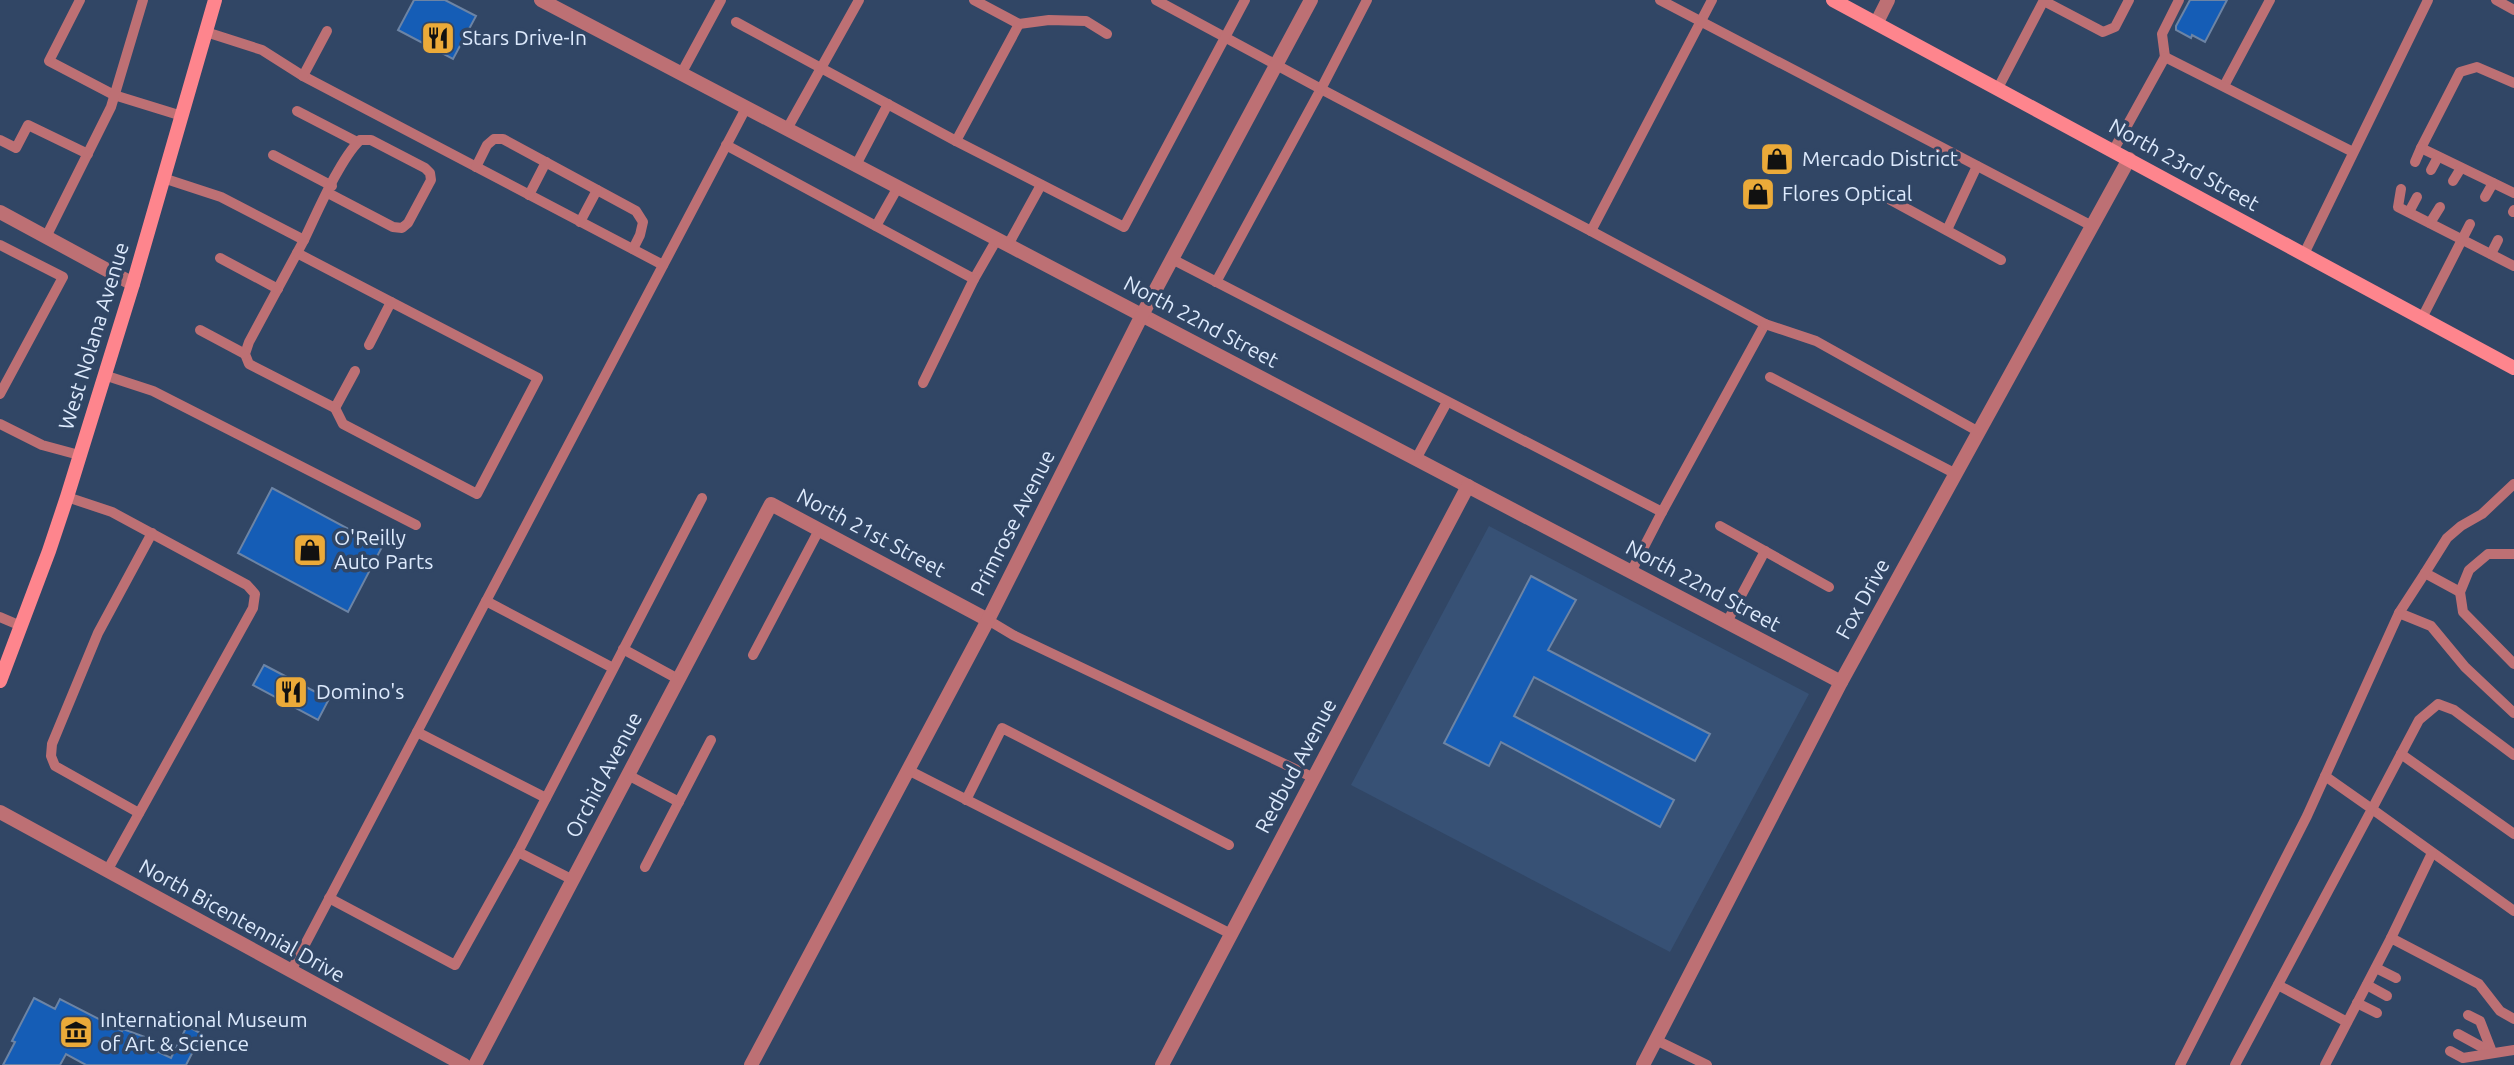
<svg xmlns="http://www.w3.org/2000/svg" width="2514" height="1065" font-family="Ubuntu,sans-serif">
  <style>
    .built { fill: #375175 }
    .building { fill: #155db6; stroke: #6c84a5; stroke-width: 2 }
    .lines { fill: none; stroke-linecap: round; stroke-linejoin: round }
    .lane { stroke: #bd7074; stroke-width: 10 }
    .street { stroke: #bd7074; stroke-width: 14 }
    .secondary { stroke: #fe858d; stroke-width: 14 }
    .labels { text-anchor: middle; stroke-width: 7; stroke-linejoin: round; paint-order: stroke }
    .poi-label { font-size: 21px; fill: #ddeafd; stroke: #314665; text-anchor: start }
    .street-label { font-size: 21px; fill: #ddeafd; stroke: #314665 }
  </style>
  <rect width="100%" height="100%" fill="#314665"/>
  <!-- built -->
  <polygon class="built" points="1489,526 1809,694 1670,952 1351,785"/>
  <!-- building -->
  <g class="building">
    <polygon points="414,0 445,0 476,16 453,59 398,30"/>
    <polygon points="2190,0 2227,0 2205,42 2192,35 2191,38 2176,30 2176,26"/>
    <polygon points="272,488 382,547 348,612 238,553"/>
    <polygon points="1531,576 1576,600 1548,650 1710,734 1695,761 1534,677 1514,716 1674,800 1660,827 1501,742 1489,766 1444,743"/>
    <polygon points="264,665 329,699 318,720 253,685"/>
    <polygon points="34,998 55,1009 60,999 122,1031 123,1029 145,1037 141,1044 171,1058 187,1026 202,1034 186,1065 86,1065 66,1054 60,1065 3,1065 15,1042 12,1041"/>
  </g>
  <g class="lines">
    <!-- lane -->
    <g class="lane">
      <polyline points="80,0 49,61 114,95 182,116"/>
      <polyline points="1156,0 1321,89 1216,282"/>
      <polyline points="1367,0 1321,89 1591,231 1712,0"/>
      <polyline points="1660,0 2092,226"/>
      <polyline points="2496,0 2514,10"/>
      <polyline points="2044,1 2103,32 2115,27 2129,0"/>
      <polyline points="736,22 956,141 1124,227 1245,0"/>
      <polyline points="1019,24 1049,20 1086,21 1107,34"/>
      <polyline points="206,32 262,50 303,76 663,265"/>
      <polyline points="2165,57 2162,34 2179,0"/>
      <polyline points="681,74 721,0"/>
      <polyline points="303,76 327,31"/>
      <polyline points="2514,83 2477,67 2460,72 2421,148 2514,193"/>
      <polyline points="2224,86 2270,0"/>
      <polyline points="1998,88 2044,0"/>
      <polyline points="297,111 357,142"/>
      <polyline points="787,129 859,0"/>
      <polyline points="0,140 16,148 28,125 88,154"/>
      <polyline points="956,141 1019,24 974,0"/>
      <polyline points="726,145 974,279 997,239"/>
      <polyline points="2113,151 2165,57 2353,152"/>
      <polyline points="273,155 332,186"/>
      <polyline points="2415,162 2421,148"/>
      <polyline points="856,165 888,104"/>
      <polyline points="476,167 487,145 494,139 503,139 636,211 643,222 640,235 633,249"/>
      <polyline points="2431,170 2438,157"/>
      <polyline points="163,178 221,197 304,240 249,342 245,354 249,364 335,408 355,371"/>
      <polyline points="2453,181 2461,168"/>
      <polyline points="2401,189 2398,207 2514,266"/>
      <polyline points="529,195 546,162"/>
      <polyline points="2485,197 2493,183"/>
      <polyline points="1889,199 2001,260"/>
      <polyline points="2409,212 2417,197"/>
      <polyline points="2513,212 2514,210"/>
      <polyline points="580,222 597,190"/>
      <polyline points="2430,223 2440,207"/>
      <polyline points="876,226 898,187"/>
      <polyline points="1947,230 1977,166"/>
      <polyline points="1591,231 1765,324 1662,512"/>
      <polyline points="46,237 111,107 143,0"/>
      <path d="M304 240C317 213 340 159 360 140H371L425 168 430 173 431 180 408 223 402 228 393 227 328 193"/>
      <polyline points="0,245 63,277 0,394"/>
      <polyline points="1008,245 1041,185"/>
      <polyline points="297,253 391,302 369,345"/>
      <polyline points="2304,254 2428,0"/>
      <polyline points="2491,254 2498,240"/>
      <polyline points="220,258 278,289"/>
      <polyline points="1172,259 1662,512 1631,572"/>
      <polyline points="2422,318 2470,224"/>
      <polyline points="1765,324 1816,341 1979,432"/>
      <polyline points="200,330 245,354"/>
      <polyline points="104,375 153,391 416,525"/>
      <polyline points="1770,377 1956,474"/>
      <polyline points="923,383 974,279"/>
      <polyline points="335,408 343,424 477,494 538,378 391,302"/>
      <polyline points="0,424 42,445 79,455"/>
      <polyline points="1416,459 1447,402"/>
      <polyline points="67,497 112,512 247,585 255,594 253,608 107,871"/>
      <polyline points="1720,526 1829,587"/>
      <polyline points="2514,554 2488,554 2469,570 2460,592 2463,612 2514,664"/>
      <polyline points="2460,592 2425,573 2447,538 2461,526 2482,514 2514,484"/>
      <polyline points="486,601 613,668"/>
      <polyline points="2399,613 2425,573"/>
      <polyline points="0,617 21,626"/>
      <polyline points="988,620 1013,635 1314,778"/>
      <polyline points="1727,622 1765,551"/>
      <polyline points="623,649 678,679"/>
      <polyline points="753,655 819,530"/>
      <polyline points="417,732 546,798"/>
      <polyline points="2401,754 2514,834"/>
      <polyline points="2514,755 2454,710 2438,704 2419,720 2372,809 2514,911"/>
      <polyline points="908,770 1231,934"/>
      <polyline points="628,775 679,802"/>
      <polyline points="966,800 1002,728 1229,845"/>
      <polyline points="139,813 55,766 51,756 52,744 98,633 152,533"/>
      <polyline points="645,867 711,740"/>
      <polyline points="573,880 518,852 702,498"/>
      <polyline points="329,898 455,965 518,852"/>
      <polyline points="2391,938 2432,853"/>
      <polyline points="2376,968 2396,978"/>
      <polyline points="291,971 746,108"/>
      <polyline points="2278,985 2347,1022"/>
      <polyline points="2367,985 2387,996"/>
      <polyline points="2357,1003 2377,1013"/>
      <polyline points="2468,1015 2480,1021 2492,1052"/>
      <polyline points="2458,1034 2491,1052"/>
      <polyline points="1656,1040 1707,1065"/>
      <polyline points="2450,1051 2463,1058 2514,1050"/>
      <polyline points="2180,1065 2307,816 2399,613 2431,626 2465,667 2514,713"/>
      <polyline points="2235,1065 2372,809 2325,776"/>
      <polyline points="2325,1065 2391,938 2479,984 2500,1011 2514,1019"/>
    </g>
    <!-- street -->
    <g class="street">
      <polyline points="541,0 1841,682"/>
      <polyline points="1877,22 1888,0"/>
      <polyline points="0,212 133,284"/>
      <polyline points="0,812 464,1065"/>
      <polyline points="475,1065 771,504 988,620"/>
      <polyline points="751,1065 988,620 1142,315 1311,0"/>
      <polyline points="1162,1065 1468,486"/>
      <polyline points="1643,1065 1841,682 2129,159"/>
    </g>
    <!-- secondary -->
    <g class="secondary">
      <polyline points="1833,0 2514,368"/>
      <polyline points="0,681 49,551 67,497 133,284 215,0"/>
    </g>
  </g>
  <!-- icons -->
  <defs>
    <g id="restaurant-square" transform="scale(1.75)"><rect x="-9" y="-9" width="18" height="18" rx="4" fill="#ebaa39" stroke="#314665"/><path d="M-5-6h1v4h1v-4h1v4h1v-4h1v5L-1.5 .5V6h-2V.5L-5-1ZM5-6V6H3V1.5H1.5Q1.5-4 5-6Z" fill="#111"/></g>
    <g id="shop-square" transform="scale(1.75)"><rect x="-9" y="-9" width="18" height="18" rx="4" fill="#ebaa39" stroke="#314665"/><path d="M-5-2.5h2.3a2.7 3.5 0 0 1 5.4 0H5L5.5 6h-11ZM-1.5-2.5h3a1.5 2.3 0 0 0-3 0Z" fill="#111"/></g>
    <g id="museum-square" transform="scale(1.75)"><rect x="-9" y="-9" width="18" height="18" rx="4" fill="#ebaa39" stroke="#314665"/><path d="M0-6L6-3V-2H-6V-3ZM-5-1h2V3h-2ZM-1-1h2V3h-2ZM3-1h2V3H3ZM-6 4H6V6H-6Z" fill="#111"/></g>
  </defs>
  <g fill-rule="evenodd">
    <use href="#restaurant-square" x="438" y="38"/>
    <use href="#shop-square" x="1777" y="159"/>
    <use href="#shop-square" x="1758" y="194"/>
    <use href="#shop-square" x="310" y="550"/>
    <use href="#restaurant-square" x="291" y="692"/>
    <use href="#museum-square" x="76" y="1032"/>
  </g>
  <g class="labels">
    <!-- poi labels -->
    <g class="poi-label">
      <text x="462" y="45">Stars Drive-In</text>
      <text x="1802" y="166">Mercado District</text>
      <text x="1782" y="201">Flores Optical</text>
      <text x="334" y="545">O'Reilly<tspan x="334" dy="24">Auto Parts</tspan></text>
      <text x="316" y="699">Domino's</text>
      <text x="100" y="1027">International Museum<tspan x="100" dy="24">of Art &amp; Science</tspan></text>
    </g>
    <!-- street labels -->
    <g class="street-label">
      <text transform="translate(2184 165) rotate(29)" y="7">North 23rd Street</text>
      <text transform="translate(1201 322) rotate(28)" y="7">North 22nd Street</text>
      <text transform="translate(94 336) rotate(-73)" y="7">West Nolana Avenue</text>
      <text transform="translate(1013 523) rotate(-63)" y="7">Primrose Avenue</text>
      <text transform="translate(871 533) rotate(28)" y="7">North 21st Street</text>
      <text transform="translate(1703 586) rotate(28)" y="7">North 22nd Street</text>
      <text transform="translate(1863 599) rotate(-61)" y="7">Fox Drive</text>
      <text transform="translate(1296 766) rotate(-62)" y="7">Redbud Avenue</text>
      <text transform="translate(604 775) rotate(-62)" y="7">Orchid Avenue</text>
      <text transform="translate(242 921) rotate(29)" y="7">North Bicentennial Drive</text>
    </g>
  </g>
</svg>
